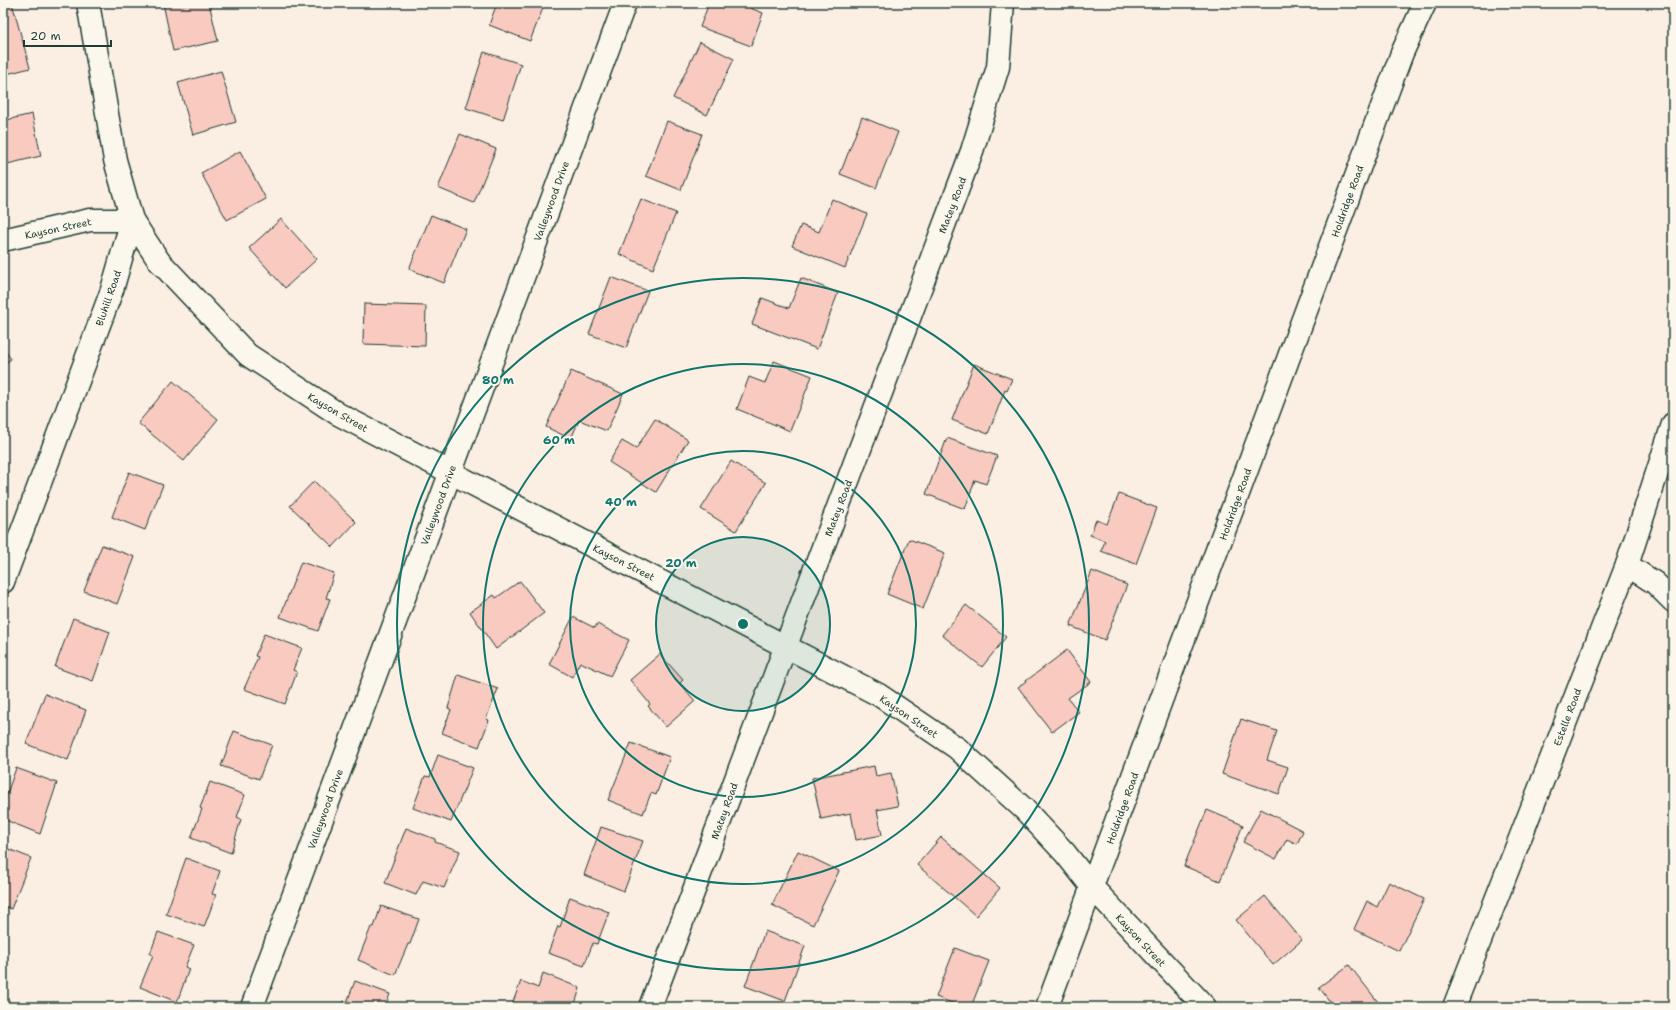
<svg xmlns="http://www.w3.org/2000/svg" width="1676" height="1010" font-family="'Shantell Sans',sans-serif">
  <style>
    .building { fill: #f9cac0; stroke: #1f3d34 }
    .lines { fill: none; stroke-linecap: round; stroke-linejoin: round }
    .minor-casing { stroke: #1f3d34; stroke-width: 25 }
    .minor { stroke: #fbf7ec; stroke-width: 22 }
    .ring { fill: none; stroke: #0f766e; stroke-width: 2 }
    .labels { text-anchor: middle; stroke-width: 4; stroke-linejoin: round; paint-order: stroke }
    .street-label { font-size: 10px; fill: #1f3d34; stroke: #fbf7ec }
    .centre { fill: #0f766e; stroke: #fbf7ec; stroke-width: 2 }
    .ring-label { font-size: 12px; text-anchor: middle; font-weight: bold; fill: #0f766e; stroke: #fbf7ec; stroke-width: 4; stroke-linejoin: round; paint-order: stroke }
  </style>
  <rect width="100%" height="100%" fill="#fbeee3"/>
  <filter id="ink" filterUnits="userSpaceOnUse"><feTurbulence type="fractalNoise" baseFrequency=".025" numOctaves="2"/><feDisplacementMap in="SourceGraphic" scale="8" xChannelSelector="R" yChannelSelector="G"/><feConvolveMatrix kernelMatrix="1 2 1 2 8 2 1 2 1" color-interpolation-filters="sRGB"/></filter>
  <g filter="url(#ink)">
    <!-- building -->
    <g class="building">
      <polygon points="3,3 12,3 30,68 3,75"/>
      <polygon points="163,3 209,3 218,41 173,51"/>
      <polygon points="297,3 317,3 300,10"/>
      <polygon points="497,3 545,3 530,41 489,25"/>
      <polygon points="709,3 752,3 750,8 763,13 751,46 700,27"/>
      <polygon points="700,42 734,59 707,115 673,98"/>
      <polygon points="484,52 521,64 503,120 466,108"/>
      <polygon points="221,71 236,122 193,135 178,83"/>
      <polygon points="3,110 6,120 32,114 41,156 3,165"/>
      <polygon points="862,117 898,132 876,188 840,174"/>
      <polygon points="667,121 702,134 681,190 646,176"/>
      <polygon points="460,134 496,149 474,203 438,188"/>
      <polygon points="240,151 266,199 227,220 201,173"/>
      <polygon points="641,199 676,213 653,269 619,254"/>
      <polygon points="832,199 867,214 845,268 792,246 801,225 819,232"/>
      <polygon points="431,215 466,229 444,283 409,269"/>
      <polygon points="281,219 317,259 285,288 249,248"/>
      <polygon points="611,277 648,291 626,348 589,334"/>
      <polygon points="801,278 838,293 817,349 752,324 762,298 789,308"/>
      <polygon points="364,304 426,306 425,346 363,344"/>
      <polygon points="3,348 11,359 3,365"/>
      <polygon points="774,361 812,376 790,431 737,409 749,377 765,383"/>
      <polygon points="974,364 1012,379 1007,391 1005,390 988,434 952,420"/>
      <polygon points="571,371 623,394 607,431 579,420 571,439 546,427"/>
      <polygon points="173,381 218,419 184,461 138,423"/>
      <polygon points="655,419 688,440 656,492 609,462 622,441 636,449"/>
      <polygon points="947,438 997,456 986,484 975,480 965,509 926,494"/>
      <polygon points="731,461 766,483 736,531 701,509"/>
      <polygon points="129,472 163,485 145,530 112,517"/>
      <polygon points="314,481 356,522 333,547 290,506"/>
      <polygon points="1119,494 1157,508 1136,564 1101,551 1105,541 1090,535 1096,520 1107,524"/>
      <polygon points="909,539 945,553 923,609 887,594"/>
      <polygon points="102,545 135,557 117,604 84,591"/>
      <polygon points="301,562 334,573 326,598 330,599 318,631 280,617"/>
      <polygon points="1092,571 1127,585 1105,640 1070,626"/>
      <polygon points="520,581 544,613 496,649 470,612 494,595 496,598"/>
      <polygon points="966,605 1006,637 982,667 942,635"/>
      <polygon points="573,617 595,628 597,624 629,640 610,676 580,662 572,677 549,664"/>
      <polygon points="73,618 110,632 93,681 55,667"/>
      <polygon points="264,634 302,648 293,670 297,672 285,704 244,689 258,657 255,656"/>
      <polygon points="1067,650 1091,682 1068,698 1079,712 1052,732 1018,687"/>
      <polygon points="660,654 683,680 680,683 695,701 666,727 648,706 650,704 630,680"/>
      <polygon points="458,675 498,689 486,719 489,720 479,747 442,733 451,710 448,708"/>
      <polygon points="45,694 86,710 68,760 26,744"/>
      <polygon points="1241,719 1277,731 1267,760 1288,767 1279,794 1222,774"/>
      <polygon points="234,731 272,745 259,779 221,766"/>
      <polygon points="631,743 670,757 656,795 651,793 643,814 608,800"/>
      <polygon points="438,755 473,768 451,822 413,808 425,776 430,777"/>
      <polygon points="874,766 876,776 891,773 898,806 877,810 882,835 856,840 851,813 821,819 812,778"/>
      <polygon points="16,768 57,783 40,834 3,819 3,805"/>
      <polygon points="210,782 245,795 237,817 241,819 231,853 191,838 202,809 200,808"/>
      <polygon points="1261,809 1303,831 1297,844 1287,839 1276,859 1243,842"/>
      <polygon points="1207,810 1243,825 1220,881 1184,866"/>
      <polygon points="601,827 643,841 624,891 584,875"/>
      <polygon points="406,828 435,839 435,842 460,851 444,888 423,881 416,895 385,883"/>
      <polygon points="941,837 1000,888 976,916 917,865"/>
      <polygon points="3,847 31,858 11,909 3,905"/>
      <polygon points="798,851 839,871 813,925 772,905"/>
      <polygon points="186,858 220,871 212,894 216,895 204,927 166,914"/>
      <polygon points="1389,882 1424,899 1399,951 1354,929 1367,901 1377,907"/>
      <polygon points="1265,896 1302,940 1273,965 1236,920"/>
      <polygon points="570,897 609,912 597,944 593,943 584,966 548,953 558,926 560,927"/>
      <polygon points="381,906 419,919 410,944 408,944 395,975 358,960 371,927 374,927"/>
      <polygon points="765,931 805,946 785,1001 745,986"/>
      <polygon points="158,932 194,945 185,967 189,969 177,1002 140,987 153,955 150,954"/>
      <polygon points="955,948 989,961 971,1007 963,1007 936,997"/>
      <polygon points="1349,965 1382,1007 1323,1007 1330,1002 1319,987"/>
      <polygon points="543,973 580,988 574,1007 511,1007 521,981 538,988"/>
      <polygon points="355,981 390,994 385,1007 341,1007 344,1001 347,1002"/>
    </g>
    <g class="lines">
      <!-- minor casing -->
      <g class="minor-casing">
        <g id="minor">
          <polyline points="3,240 90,220 132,220 159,261 248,355 338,414 879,695 957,748 1024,809 1065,853 1092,887 1205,1007"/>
          <polyline points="1627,565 1655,583 1673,601"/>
          <polyline points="3,582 112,290 132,220 115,160 88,3"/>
          <polyline points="252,1007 625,3"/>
          <polyline points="650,1007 972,151 998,67 1003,3"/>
          <polyline points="1047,1007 1402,53 1425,3"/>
          <polyline points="1454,1007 1627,565 1673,424"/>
        </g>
      </g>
      <!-- minor -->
      <use href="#minor" class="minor"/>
    </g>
  </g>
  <!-- distance rings -->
  <circle cx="743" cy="624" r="87" fill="#0f766e" fill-opacity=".12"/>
  <g class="ring">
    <circle cx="743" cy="624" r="87"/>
    <circle cx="743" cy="624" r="173"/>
    <circle cx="743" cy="624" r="260"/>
    <circle cx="743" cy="624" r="346"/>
  </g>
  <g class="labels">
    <!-- street labels -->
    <g class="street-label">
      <text transform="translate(551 201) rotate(-70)" y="4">Valleywood Drive</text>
      <text transform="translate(1347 201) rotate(-70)" y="4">Holdridge Road</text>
      <text transform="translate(952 205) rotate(-69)" y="4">Matey Road</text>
      <text transform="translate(58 228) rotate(-12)" y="4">Kayson Street</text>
      <text transform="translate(108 298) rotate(-71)" y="4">Bluhill Road</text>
      <text transform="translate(338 412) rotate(30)" y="4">Kayson Street</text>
      <text transform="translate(1235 504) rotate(-70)" y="4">Holdridge Road</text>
      <text transform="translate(438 505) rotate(-70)" y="4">Valleywood Drive</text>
      <text transform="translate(838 508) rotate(-69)" y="4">Matey Road</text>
      <text transform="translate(624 562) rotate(27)" y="4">Kayson Street</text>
      <text transform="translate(909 716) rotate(34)" y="4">Kayson Street</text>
      <text transform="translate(1567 717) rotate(-69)" y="4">Estelle Road</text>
      <text transform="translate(1122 808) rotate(-70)" y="4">Holdridge Road</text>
      <text transform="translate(325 809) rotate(-70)" y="4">Valleywood Drive</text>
      <text transform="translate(724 811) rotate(-70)" y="4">Matey Road</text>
      <text transform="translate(1141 940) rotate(47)" y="4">Kayson Street</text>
    </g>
  </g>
  <circle cx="743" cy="624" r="6" class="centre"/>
  <g class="ring-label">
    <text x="498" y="384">80 m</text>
    <text x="559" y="444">60 m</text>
    <text x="621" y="506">40 m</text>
    <text x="681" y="567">20 m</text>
  </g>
  <!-- margin -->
  <rect width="1676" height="1010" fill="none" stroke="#fbf7ec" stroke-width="16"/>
  <rect x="8" y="8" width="1660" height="994" fill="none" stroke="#1f3d34" stroke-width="1.5" filter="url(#ink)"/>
  <!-- scale -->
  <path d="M24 40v6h87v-6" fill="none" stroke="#1f3d34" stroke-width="2"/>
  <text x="30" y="40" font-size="12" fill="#1f3d34" stroke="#fbf7ec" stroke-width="3" paint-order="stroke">20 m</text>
</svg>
